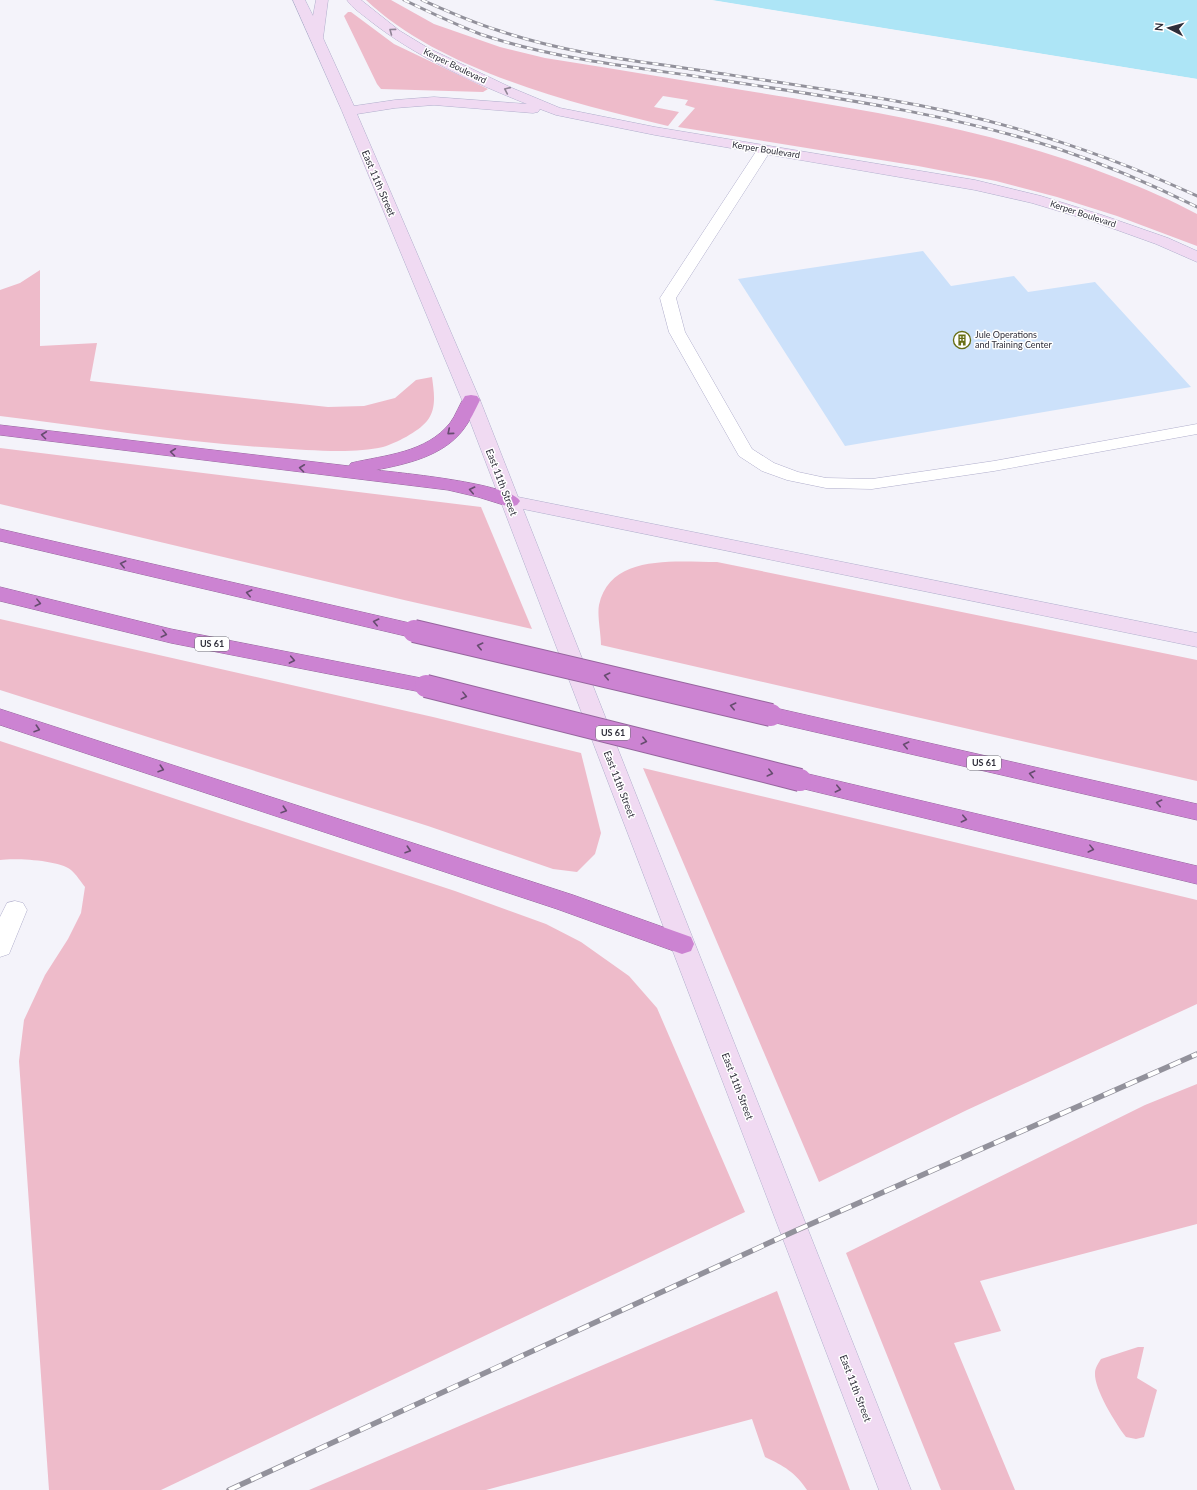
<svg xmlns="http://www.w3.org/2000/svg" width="1197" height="1490" font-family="Lato,sans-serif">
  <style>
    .green { fill: #eebbca }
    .water { fill: #ade5f6 }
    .pier { fill: #f4f3fa }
    .building { fill: #cce1fa }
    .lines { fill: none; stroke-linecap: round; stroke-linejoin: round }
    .lane-casing { stroke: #b0aecc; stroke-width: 1 }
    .street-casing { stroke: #b0aecc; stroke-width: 1 }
    .secondary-casing { stroke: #b0aecc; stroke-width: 1 }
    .highway-casing { stroke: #95659d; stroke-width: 1 }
    .lane { fill: #fff; fill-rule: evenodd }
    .street { fill: #fff; fill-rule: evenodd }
    .secondary { fill: #f0daf2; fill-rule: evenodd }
    .highway { fill: #cc83d2; fill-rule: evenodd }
    .rail-far1-casing { stroke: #92919b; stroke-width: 3 }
    .rail-casing { stroke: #92919b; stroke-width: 5.5 }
    .rail-far1 { stroke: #fff; stroke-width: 2; stroke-dasharray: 6; stroke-linecap: butt }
    .rail { stroke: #fff; stroke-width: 4; stroke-dasharray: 12; stroke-linecap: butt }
    .highway-bridge-casing { stroke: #95659d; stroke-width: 24; stroke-linecap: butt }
    .highway-bridge { stroke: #cc83d2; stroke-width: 22 }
    .oneway { stroke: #908496 }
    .oneway2 { stroke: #664c6f }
    .labels { text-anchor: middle; stroke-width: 3; stroke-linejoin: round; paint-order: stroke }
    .far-street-label { font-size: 9px; fill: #2f2e3a; stroke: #fff }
    .far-poi-label { font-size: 9px; fill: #2f2e3a; stroke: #fff; text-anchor: start }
    .shield { fill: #fff; stroke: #6d6d75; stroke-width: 1 }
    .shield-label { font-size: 9px; font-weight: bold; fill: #2f2e3a }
    .street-label { font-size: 10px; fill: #2f2e3a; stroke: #fff }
  </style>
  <rect width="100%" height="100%" fill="#f4f3fa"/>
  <!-- green -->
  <g class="green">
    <path d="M366 0H391L434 24 500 47 545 58C628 71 710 85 792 98 904 117 1012 136 1117 178 1145 189 1171 200 1197 214V246L1117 216 1057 197 996 181 918 166 678 127 695 108 685 105 688 100 663 96 654 107 679 112 668 126C571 103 440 70 366 0Z"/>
    <polygon points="348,12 351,12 394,44 488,89 483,92 381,89 377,84 344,16"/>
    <path d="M40 270V346L97 343 90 381 328 407 364 406 395 398 416 380 432 377C434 392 437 409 427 421 418 432 396 443 383 447 354 454 307 450 277 448 184 443 92 427 0 416V290L20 283Z"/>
    <polygon points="0,448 481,507 532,629 404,600 0,504"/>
    <path d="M717 562 1197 660V781L601 645C601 634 597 615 599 605 610 553 677 562 717 562Z"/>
    <polygon points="0,619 433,717 581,753 601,833 595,854 577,872 553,869 428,826 0,690"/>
    <path d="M0 741 455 891 546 924 581 942 629 976 657 1008 745 1212 161 1490H49L19 1061 24 1020 45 975 68 939 81 913 85 887C81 882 76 874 71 870 59 860 15 858 0 860Z"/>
    <polygon points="643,768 1197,900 1197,1004 967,1110 819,1182"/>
    <polygon points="1197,1084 1197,1224 980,1281 1001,1331 954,1343 1015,1490 941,1490 846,1253 1145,1105"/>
    <path d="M777 1291 850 1490H807C795 1472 784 1466 765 1457L752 1419 486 1490H309Z"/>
    <path d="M1138 1347H1144L1137 1378 1157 1390 1144 1437 1136 1439 1126 1437C1116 1424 1094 1389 1095 1373 1095 1368 1098 1364 1101 1359Z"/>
  </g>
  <!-- water -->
  <polygon class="water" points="712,0 1197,0 1197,79"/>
  <!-- pier -->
  <polygon class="pier" points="710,0 1197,79 1197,81 712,2"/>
  <!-- building -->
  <polygon class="building" points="923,251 951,286 1014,276 1028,292 1095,282 1191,387 845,446 738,279"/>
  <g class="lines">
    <!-- lane casing -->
    <g class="lane-casing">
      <polygon id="lane" points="764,146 769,147 771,150 676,298 685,332 752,449 774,463 798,472 826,478 872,479 994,461 1197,424 1197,434 994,471 872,489 826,488 787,480 762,471 739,456 669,332 660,298 757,150 759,147"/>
    </g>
    <!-- street casing -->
    <g class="street-casing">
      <polygon id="street" points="15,901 23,903 27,910 9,954 0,957 0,917 7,903"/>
    </g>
    <!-- secondary casing -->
    <g class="secondary-casing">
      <path id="secondary" d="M293 0H305L313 16 316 0H328L323 38 354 106 395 100 434 97 527 104C472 82 416 57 369 20 362 14 352 8 347 0H361L400 31 428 48 512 88 560 108 655 127 975 180 1041 196 1102 215 1168 238 1197 251V262L1156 244 1092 221 1032 203 975 190 655 135 556 115 540 109 538 112 533 113 434 105 395 108 357 114 480 400 518 497 1197 633V647L523 509 911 1490H879L462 400 342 111Z"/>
    </g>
    <!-- highway casing -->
    <g class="highway-casing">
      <g id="highway">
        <path d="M471 395 477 396 480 400C475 410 470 421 463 430 443 456 407 464 376 470 401 473 508 483 520 501L517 505 510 507 478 497 448 490 0 435V425L349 466 351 463C385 455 426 453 450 423 456 415 459 405 465 396Z"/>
        <polygon points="0,529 414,624 421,626 424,631 421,636 414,638 0,541"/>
        <polygon points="0,587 171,629 426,679 434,681 437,686 434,691 426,693 171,643 0,601"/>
        <polygon points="771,707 1197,804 1197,820 763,720 760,715 763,710"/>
        <polygon points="0,709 573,895 691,937 694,944 691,951 682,954 557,909 0,725"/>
        <polygon points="800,772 1197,866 1197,884 792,786 789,780 792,774"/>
      </g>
    </g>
    <!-- lane -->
    <use href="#lane" class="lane"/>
    <!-- street -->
    <use href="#street" class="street"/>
    <!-- secondary -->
    <use href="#secondary" class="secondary"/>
    <!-- highway -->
    <use href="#highway" class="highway"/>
    <!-- rail-far1 casing -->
    <g class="rail-far1-casing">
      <g id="rail-far1">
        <path d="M404 0C429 12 454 24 480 34 559 61 645 68 727 81 837 98 950 114 1056 148 1104 164 1151 184 1197 207"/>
        <path d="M422 0C447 11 471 22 497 30 555 50 618 59 678 67 749 78 820 88 890 100 997 118 1098 150 1197 196"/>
      </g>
    </g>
    <!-- rail casing -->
    <g class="rail-casing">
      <polyline id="rail" points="229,1490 795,1231 1197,1054"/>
    </g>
    <!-- rail-far1 -->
    <use href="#rail-far1" class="rail-far1"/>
    <!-- rail -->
    <use href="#rail" class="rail"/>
    <!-- highway-bridge casing -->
    <g class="highway-bridge-casing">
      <g id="highway-bridge">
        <polyline points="414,631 771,715"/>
        <polyline points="426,686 800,780"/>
      </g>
    </g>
    <!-- highway-bridge -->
    <use href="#highway-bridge" class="highway-bridge"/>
  </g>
  <!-- one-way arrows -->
  <defs><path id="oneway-chevron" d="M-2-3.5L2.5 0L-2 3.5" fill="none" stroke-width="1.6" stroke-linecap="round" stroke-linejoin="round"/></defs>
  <g class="oneway">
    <use href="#oneway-chevron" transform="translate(392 31) rotate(-143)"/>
    <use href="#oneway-chevron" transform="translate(507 90) rotate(-156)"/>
  </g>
  <g class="oneway2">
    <use href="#oneway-chevron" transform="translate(450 432) rotate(140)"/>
    <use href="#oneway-chevron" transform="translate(44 435) rotate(-173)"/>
    <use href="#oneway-chevron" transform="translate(173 452) rotate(-173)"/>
    <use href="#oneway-chevron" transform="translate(302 468) rotate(-173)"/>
    <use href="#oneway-chevron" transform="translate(472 490) rotate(-168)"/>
    <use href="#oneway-chevron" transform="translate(123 564) rotate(-167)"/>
    <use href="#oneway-chevron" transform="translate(249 593) rotate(-167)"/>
    <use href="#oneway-chevron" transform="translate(38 603) rotate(14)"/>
    <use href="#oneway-chevron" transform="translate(376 622) rotate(-167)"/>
    <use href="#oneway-chevron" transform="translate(164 634) rotate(14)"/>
    <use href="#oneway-chevron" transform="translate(480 646) rotate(-167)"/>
    <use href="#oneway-chevron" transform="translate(292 660) rotate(11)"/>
    <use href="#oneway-chevron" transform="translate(607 676) rotate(-167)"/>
    <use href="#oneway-chevron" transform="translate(464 696) rotate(14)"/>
    <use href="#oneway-chevron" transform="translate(733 706) rotate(-167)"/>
    <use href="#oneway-chevron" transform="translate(37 729) rotate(18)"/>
    <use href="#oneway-chevron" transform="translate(644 741) rotate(14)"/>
    <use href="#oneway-chevron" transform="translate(906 745) rotate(-167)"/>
    <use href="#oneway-chevron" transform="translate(161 769) rotate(18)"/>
    <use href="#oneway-chevron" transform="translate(770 773) rotate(14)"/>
    <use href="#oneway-chevron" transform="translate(1032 774) rotate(-167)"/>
    <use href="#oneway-chevron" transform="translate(838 789) rotate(13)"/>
    <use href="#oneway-chevron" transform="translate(1159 803) rotate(-167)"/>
    <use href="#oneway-chevron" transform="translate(284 810) rotate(18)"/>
    <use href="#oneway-chevron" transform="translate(964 819) rotate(13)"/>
    <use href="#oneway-chevron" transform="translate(1091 849) rotate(14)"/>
    <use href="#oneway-chevron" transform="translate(408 850) rotate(18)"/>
  </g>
  <!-- icons -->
  <defs>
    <g id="building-ring" transform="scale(0.9)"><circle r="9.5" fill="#fff" stroke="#676e14" stroke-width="1.5"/><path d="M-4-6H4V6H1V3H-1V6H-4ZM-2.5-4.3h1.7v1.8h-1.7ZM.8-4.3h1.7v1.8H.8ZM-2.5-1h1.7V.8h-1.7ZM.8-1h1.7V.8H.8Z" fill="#676e14"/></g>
  </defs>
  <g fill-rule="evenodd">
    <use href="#building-ring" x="962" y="340"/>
  </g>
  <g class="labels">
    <!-- far-street labels -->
    <g class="far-street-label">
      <text transform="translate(455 66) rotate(26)" y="3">Kerper Boulevard</text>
      <text transform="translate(766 150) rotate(9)" y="3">Kerper Boulevard</text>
      <text transform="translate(1083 214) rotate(18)" y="3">Kerper Boulevard</text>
    </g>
    <!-- far-poi labels -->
    <g class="far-poi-label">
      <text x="975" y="338">Jule Operations<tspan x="975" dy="10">and Training Center</tspan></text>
    </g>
    <!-- shield labels -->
    <g class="shield">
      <rect x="195" y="637" width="34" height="14" rx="3"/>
      <rect x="596" y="726" width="34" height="14" rx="3"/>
      <rect x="967" y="756" width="34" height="14" rx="3"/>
    </g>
    <g class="shield-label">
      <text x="212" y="647">US 61</text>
      <text x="613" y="736">US 61</text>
      <text x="984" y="766">US 61</text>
    </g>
    <!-- street labels -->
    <g class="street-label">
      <text transform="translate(379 183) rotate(67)" y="4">East 11th Street</text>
      <text transform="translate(502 482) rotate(69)" y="4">East 11th Street</text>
      <text transform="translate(620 784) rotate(69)" y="4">East 11th Street</text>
      <text transform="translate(738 1086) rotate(69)" y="4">East 11th Street</text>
      <text transform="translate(856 1388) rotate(69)" y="4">East 11th Street</text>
    </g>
  </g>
  <!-- north arrow -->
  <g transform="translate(1169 28) rotate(276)" stroke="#ffffff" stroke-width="3" paint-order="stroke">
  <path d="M0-3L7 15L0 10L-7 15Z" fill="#2f2e3a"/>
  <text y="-6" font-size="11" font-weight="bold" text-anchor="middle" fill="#2f2e3a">N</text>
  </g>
</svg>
